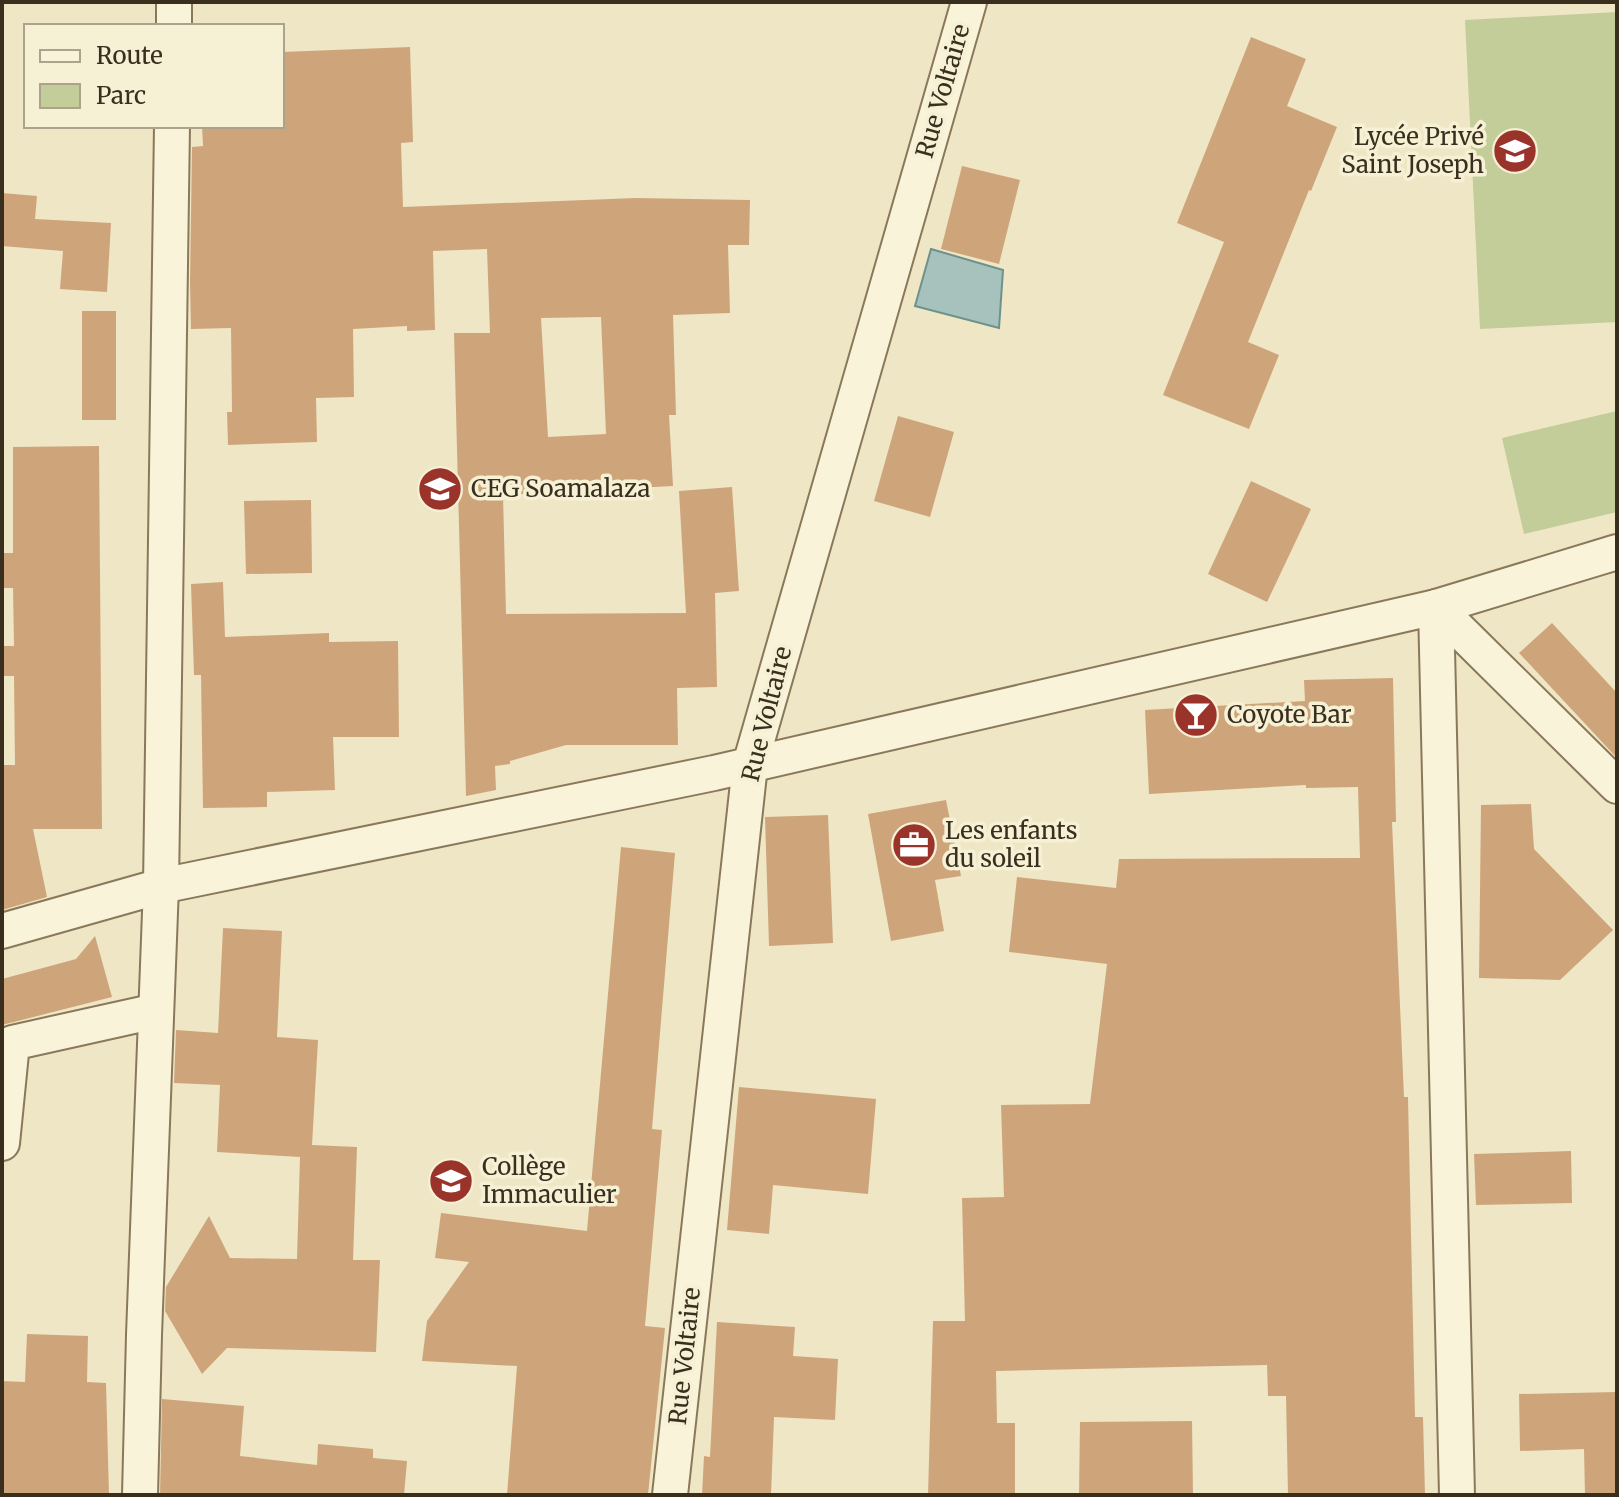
<svg xmlns="http://www.w3.org/2000/svg" width="1619" height="1497" font-family="Merriweather,serif">
  <style>
    .green { fill: #c3cd99 }
    .water { fill: #a7c2bd; stroke: #6d918b; stroke-width: 2 }
    .building { fill: #cea57b; fill-rule: evenodd }
    .lines { fill: none; stroke-linecap: round; stroke-linejoin: round }
    .minor-casing { stroke: #8a785b; stroke-width: 38 }
    .minor { stroke: #f9f3d9; stroke-width: 34 }
    .labels { text-anchor: middle; stroke-width: 7; stroke-linejoin: round; paint-order: stroke }
    .street-label { font-size: 24px; fill: #3a2f1f; stroke: #f6f0d5 }
    .poi-label { font-size: 24px; fill: #3a2f1f; stroke: #f6f0d5; text-anchor: start }
  </style>
  <rect width="100%" height="100%" fill="#efe6c5"/>
  <!-- green -->
  <g class="green">
    <polygon points="1617,12 1617,322 1480,329 1465,20"/>
    <polygon points="1617,411 1617,512 1524,534 1502,438"/>
  </g>
  <!-- water -->
  <polygon class="water" points="931,249 1003,270 999,328 915,306"/>
  <!-- building -->
  <g class="building">
    <polygon points="1251,37 1306,59 1287,106 1337,127 1311,191 1309,190 1248,342 1279,355 1249,429 1163,395 1224,242 1177,223"/>
    <path d="M410 47 413 142 401 143 403 207 636 198 750 200 749 245H728L730 313 673 315 676 415H669L673 486 503 495 506 614 686 613 679 491 732 487 739 591 715 593 717 687 677 688 678 745H566L510 761V764L495 766 496 790 466 796 454 333H490L487 249 433 251 435 330 407 331V326L353 329 354 397 316 398 317 442 228 445 227 412H232L231 328 191 329 190 283 192 147 203 146 202 126H282V52ZM601 317 606 434 548 437 541 318Z"/>
    <polygon points="962,166 1020,180 999,264 941,249"/>
    <polygon points="2,193 37,196 35,219 111,223 107,292 60,289 63,251 2,246"/>
    <rect x="82" y="311" width="34" height="109"/>
    <polygon points="898,416 954,432 930,517 874,501"/>
    <polygon points="99,446 102,829 33,829 47,897 2,910 2,765 15,765 14,676 2,676 2,646 14,646 13,588 2,588 2,553 13,553 13,447"/>
    <polygon points="1251,481 1311,509 1267,602 1208,574"/>
    <polygon points="311,500 312,573 246,574 244,501"/>
    <polygon points="223,582 225,637 329,633 329,642 398,641 399,737 333,737 335,790 267,792 267,807 203,808 201,675 194,675 191,584"/>
    <polygon points="1552,623 1617,693 1617,758 1519,653"/>
    <polygon points="1393,678 1396,822 1392,822 1404,1097 1408,1097 1415,1417 1423,1417 1425,1495 1288,1495 1286,1396 1268,1396 1267,1365 996,1371 997,1423 1015,1423 1015,1495 928,1495 933,1321 965,1321 962,1198 1004,1197 1001,1105 1090,1104 1107,964 1009,952 1017,877 1116,888 1119,859 1360,858 1358,787 1306,788 1306,785 1149,794 1145,710 1305,701 1304,680"/>
    <polygon points="946,800 961,876 935,880 944,931 891,941 868,814"/>
    <polygon points="1531,804 1534,849 1613,930 1560,980 1479,978 1481,805"/>
    <polygon points="828,815 833,943 769,946 765,817"/>
    <polygon points="621,847 675,853 652,1129 662,1130 645,1326 665,1328 648,1495 507,1495 517,1366 422,1361 427,1321 469,1262 435,1258 441,1213 587,1231"/>
    <polygon points="223,928 282,931 277,1037 318,1040 312,1145 357,1147 353,1260 380,1260 376,1352 227,1348 202,1374 165,1311 166,1287 209,1216 230,1258 297,1259 300,1157 217,1152 220,1085 174,1083 176,1030 218,1033"/>
    <polygon points="95,936 112,997 2,1025 2,979 76,959"/>
    <polygon points="739,1087 876,1099 868,1194 773,1185 769,1234 727,1230"/>
    <polygon points="1571,1151 1572,1203 1476,1205 1474,1154"/>
    <polygon points="717,1322 795,1327 793,1356 838,1359 835,1420 774,1417 771,1495 702,1495 704,1456 710,1457"/>
    <polygon points="27,1334 88,1336 87,1382 106,1383 109,1495 2,1495 2,1381 25,1382"/>
    <polygon points="1617,1392 1617,1495 1585,1495 1584,1449 1520,1451 1519,1394"/>
    <polygon points="162,1399 244,1406 240,1456 317,1465 318,1444 373,1449 373,1458 407,1461 404,1495 160,1495"/>
    <polygon points="1192,1421 1193,1495 1079,1495 1080,1422"/>
  </g>
  <g class="lines">
    <!-- minor casing -->
    <g class="minor-casing">
      <g id="minor">
        <polyline points="174,26 174,2"/>
        <polyline points="1436,607 1457,1495"/>
        <polyline points="1436,607 1617,786"/>
        <polyline points="2,931 161,886 714,773 1436,607 1617,552"/>
        <polyline points="2,1143 12,1043 156,1011"/>
        <polyline points="140,1495 144,1335 161,886 172,126"/>
        <polyline points="670,1495 750,765 969,2"/>
      </g>
    </g>
    <!-- minor -->
    <use href="#minor" class="minor"/>
  </g>
  <!-- icons -->
  <defs>
    <g id="school-disc" transform="scale(2.3)"><circle r="9.5" fill="#9a332a" stroke="#f6f0d5"/><path d="M0-5L7-2L0 1L-7-2ZM-4 1L0 2.5L4 1V4Q0 6-4 4Z" fill="#fff"/></g>
    <g id="university-disc" transform="scale(2.3)"><circle r="9.5" fill="#9a332a" stroke="#f6f0d5"/><path d="M0-5L7-2L0 1L-7-2ZM-4 1L0 2.5L4 1V4Q0 6-4 4Z" fill="#fff"/></g>
    <g id="bar-disc" transform="scale(2.3)"><circle r="9.5" fill="#9a332a" stroke="#f6f0d5"/><path d="M-6-5H6L.8 .8V4.5H3.5V6h-7V4.5H-.8V.8Z" fill="#fff"/></g>
    <g id="office-disc" transform="scale(2.3)"><circle r="9.5" fill="#9a332a" stroke="#f6f0d5"/><path d="M-6-3h4V-5.5h4V-3h4V5H-6ZM-1-4.5V-3h2v-1.5ZM-6 0V1H6V0Z" fill="#fff"/></g>
  </defs>
  <g fill-rule="evenodd">
    <use href="#school-disc" x="1515" y="151"/>
    <use href="#university-disc" x="440" y="489"/>
    <use href="#bar-disc" x="1196" y="715"/>
    <use href="#office-disc" x="914" y="845"/>
    <use href="#university-disc" x="451" y="1181"/>
  </g>
  <g class="labels">
    <!-- street labels -->
    <g class="street-label">
      <text transform="translate(943 91) rotate(-74)" y="8">Rue Voltaire</text>
      <text transform="translate(767 714) rotate(-76)" y="8">Rue Voltaire</text>
      <text transform="translate(685 1356) rotate(-84)" y="8">Rue Voltaire</text>
    </g>
    <!-- poi labels -->
    <g class="poi-label">
      <text x="1484" y="145" text-anchor="end">Lycée Privé<tspan x="1484" dy="28">Saint Joseph</tspan></text>
      <text x="471" y="497">CEG Soamalaza</text>
      <text x="1227" y="723">Coyote Bar</text>
      <text x="945" y="839">Les enfants<tspan x="945" dy="28">du soleil</tspan></text>
      <text x="482" y="1175">Collège<tspan x="482" dy="28">Immaculier</tspan></text>
    </g>
  </g>
  <!-- border -->
  <rect width="1619" height="1497" fill="none" stroke="#3a2f1f" stroke-width="8"/>
  <!-- legend -->
  <rect x="24" y="24" width="260" height="104" fill="#f6f0d5" stroke="#aba38c" stroke-width="2"/>
  <rect x="40" y="50" width="40" height="12" fill="#f9f3d9" stroke="#aba38c" stroke-width="2"/>
  <text x="96" y="64" font-size="24" fill="#3a2f1f">Route</text>
  <rect x="40" y="84" width="40" height="24" fill="#c3cd99" stroke="#aba38c" stroke-width="2"/>
  <text x="96" y="104" font-size="24" fill="#3a2f1f">Parc</text>
</svg>
